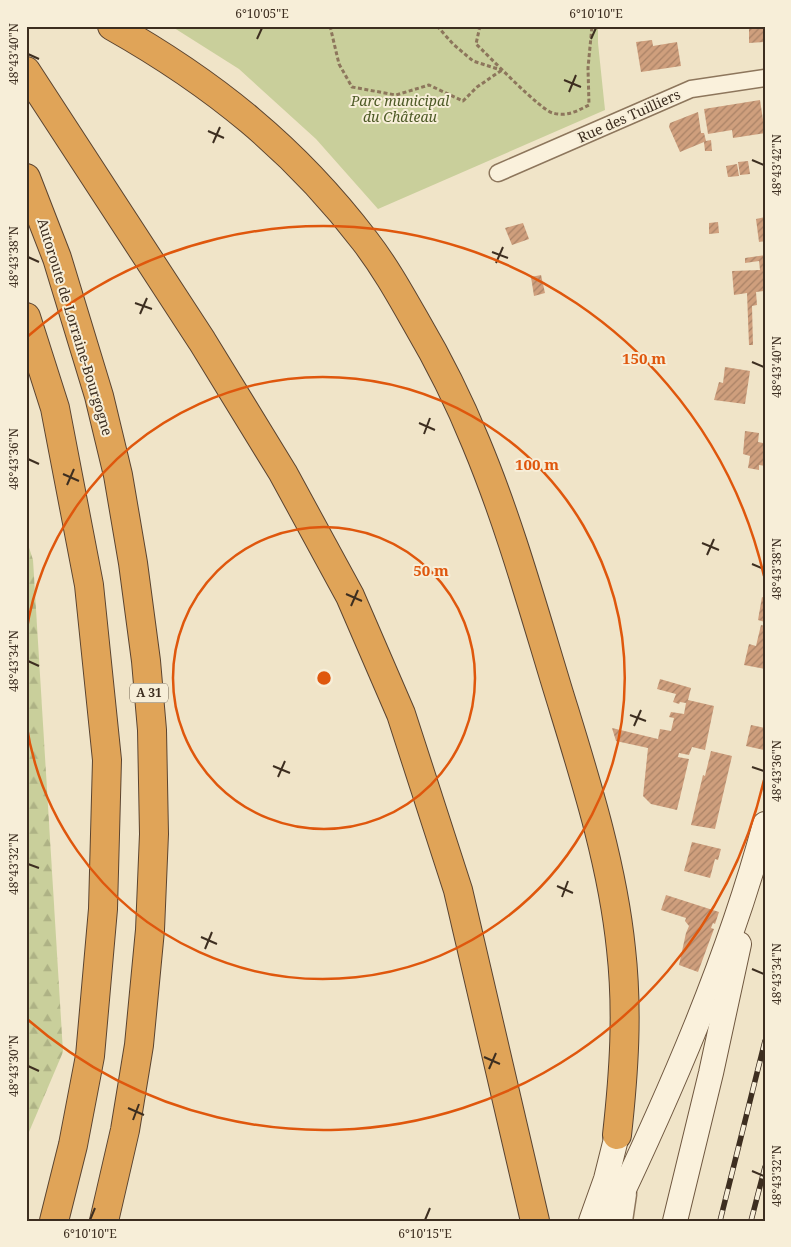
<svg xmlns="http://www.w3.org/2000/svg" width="791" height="1247" font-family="'Noto Serif',serif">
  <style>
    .green { fill: #c9cf9b }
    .forest { fill: url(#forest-firs) }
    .building { fill: url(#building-hatch) }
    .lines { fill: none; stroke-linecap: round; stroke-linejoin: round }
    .minor-casing { stroke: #8d765c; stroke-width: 19 }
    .secondary-casing { stroke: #6f573f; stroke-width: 26 }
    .motorway-casing { stroke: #5b4430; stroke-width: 30 }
    .path { stroke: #8d765c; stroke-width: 3; stroke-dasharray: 4 2.5; stroke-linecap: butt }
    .minor { stroke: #faf1dc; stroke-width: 16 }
    .secondary { stroke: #faf1dc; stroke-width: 24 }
    .motorway { stroke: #e0a458; stroke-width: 28 }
    .rail-casing { stroke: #3d2e20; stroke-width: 5.5 }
    .rail { stroke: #f7eed8; stroke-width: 4; stroke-dasharray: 11; stroke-linecap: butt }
    .ticks { fill: none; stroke: #3d2e20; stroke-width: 2 }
    .ring { fill: none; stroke: #df570d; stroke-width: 2.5 }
    .labels { text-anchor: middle; stroke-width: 4; stroke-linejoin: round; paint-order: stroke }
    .shield { fill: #f7eed8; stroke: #756857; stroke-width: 1 }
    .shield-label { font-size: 12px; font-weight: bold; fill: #3d2e20 }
    .park-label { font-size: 14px; font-style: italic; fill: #4d5a26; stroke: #f7eed8 }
    .street-label { font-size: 14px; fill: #3d2e20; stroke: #f7eed8 }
    .centre { fill: #df570d; stroke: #f7eed8; stroke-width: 2.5 }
    .ring-label { font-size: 15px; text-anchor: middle; font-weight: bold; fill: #df570d; stroke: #f7eed8; stroke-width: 4; stroke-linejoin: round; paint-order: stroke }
    .neatline { fill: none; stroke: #3d2e20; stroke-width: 2 }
    .ticks-label { font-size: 12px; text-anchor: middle; fill: #3d2e20 }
  </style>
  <defs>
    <pattern id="forest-firs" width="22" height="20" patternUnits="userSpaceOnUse" patternTransform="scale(1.25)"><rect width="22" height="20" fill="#c9cf9b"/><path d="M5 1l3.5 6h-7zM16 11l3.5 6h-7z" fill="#aeb285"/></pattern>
    <pattern id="building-hatch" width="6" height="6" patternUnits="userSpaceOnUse" patternTransform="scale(1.25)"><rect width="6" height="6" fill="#cf9f7d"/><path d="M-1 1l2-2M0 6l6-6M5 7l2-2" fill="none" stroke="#a98266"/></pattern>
  </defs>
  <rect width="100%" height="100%" fill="#f0e4c8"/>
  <!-- green -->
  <polygon class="green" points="171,26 598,26 598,43 605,110 378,209 316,139 239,69"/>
  <!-- forest -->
  <polygon class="forest" points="26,538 33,560 63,1052 26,1139"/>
  <!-- building -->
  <g class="building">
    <polygon points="741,26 765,26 765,42 749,43 749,28 741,28"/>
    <polygon points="652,40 653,46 677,42 681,66 641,72 636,42"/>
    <polygon points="760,100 765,133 733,138 732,130 708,134 704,109"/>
    <polygon points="698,112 701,133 704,133 706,141 711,140 712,151 705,151 704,142 680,152 669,127 670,123"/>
    <polygon points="748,161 750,174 740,175 738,162"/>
    <polygon points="737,164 739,176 728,177 726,166"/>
    <polygon points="765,217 765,241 759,242 756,219"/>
    <polygon points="718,222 719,233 709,234 709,223"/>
    <polygon points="523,223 529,239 512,245 505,228"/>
    <polygon points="765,255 765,291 756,292 757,305 752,306 753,345 749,345 747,293 734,295 732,271 760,270 759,261 745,263 745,258"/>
    <polygon points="541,275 545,293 534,296 531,277"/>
    <polygon points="725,367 750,371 745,404 714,400 719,382 723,383"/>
    <polygon points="745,431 759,433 758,442 763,443 763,438 765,438 765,466 759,465 759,470 748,468 750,456 743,454"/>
    <polygon points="762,597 765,598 765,622 758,620"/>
    <polygon points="761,625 765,626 765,669 744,665 749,644 756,646"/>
    <polygon points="660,679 691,688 688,700 714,706 705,750 692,747 689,755 679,753 678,757 689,759 677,810 651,804 643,796 648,748 616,741 612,728 658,739 660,729 671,731 674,718 669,717 671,712 684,714 686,703 680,702 679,704 673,702 676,694 657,689"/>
    <polygon points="751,725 765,728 764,750 746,746"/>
    <polygon points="711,751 732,756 715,829 691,825 703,775 705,776"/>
    <polygon points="692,842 721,849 718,860 715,859 710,878 684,871"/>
    <polygon points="666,895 719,912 715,924 713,923 711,928 714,929 698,972 679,965 686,933 689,926 685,921 686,918 661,910"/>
  </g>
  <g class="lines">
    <!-- minor casing -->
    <g class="minor-casing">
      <g id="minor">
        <polyline points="498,173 691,89 765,78"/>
        <polyline points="624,1221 628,1194"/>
      </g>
    </g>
    <!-- secondary casing -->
    <g class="secondary-casing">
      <g id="secondary">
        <polyline points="591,1221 606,1179 617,1135"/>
        <path d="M609 1221C670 1093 728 961 765 824"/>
        <polyline points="675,1221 711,1073 739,944"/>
      </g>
    </g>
    <!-- motorway casing -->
    <g class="motorway-casing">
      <g id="motorway">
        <path d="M112 26C213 83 295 149 365 241 385 267 400 294 416 322 439 361 459 401 476 443 509 522 532 605 557 687 583 772 612 860 621 949 628 1011 624 1072 617 1135"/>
        <polyline points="26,71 202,341 283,473 350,596 401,714 458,890 535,1221"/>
        <polyline points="26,178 57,258 99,396 118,475 133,563 146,661 152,730 154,834 150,930 139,1045 125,1130 104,1221"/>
        <polyline points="26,317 55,408 89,585 107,760 103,909 90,1056 73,1145 54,1221"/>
      </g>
    </g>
    <!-- path -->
    <g class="path">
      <polyline points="330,26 339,64 352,87 396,95 429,85 463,101 477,87 502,70"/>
      <polyline points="437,26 453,44 473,61 501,70"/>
      <path d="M480 26 476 44C488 55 541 111 553 113 567 117 577 111 589 105L588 68 592 26"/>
    </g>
    <!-- minor -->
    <use href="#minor" class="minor"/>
    <!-- secondary -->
    <use href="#secondary" class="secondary"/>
    <!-- motorway -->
    <use href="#motorway" class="motorway"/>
    <!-- rail casing -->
    <g class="rail-casing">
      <g id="rail">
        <polyline points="720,1221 765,1041"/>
        <polyline points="751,1221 765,1167"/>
      </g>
    </g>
    <!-- rail -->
    <use href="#rail" class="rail"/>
  </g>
  <!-- ticks -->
  <path class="ticks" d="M257 39 262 28M591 39 596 28M28 54 39 59M564 80 581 87M569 92 576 75M208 131 224 138M213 143 220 127M752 160 764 165M492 252 508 258M28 257 39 262M496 263 503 247M135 303 152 309M140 314 147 298M752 362 764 367M419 423 435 430M424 434 430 418M28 459 39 464M63 474 79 481M67 485 74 469M702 543 719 550M707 555 714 539M752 564 764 569M346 594 362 601M351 606 358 590M28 661 39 666M630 715 646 721M634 726 641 710M273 766 290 773M752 767 764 771M278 777 285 761M28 864 39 868M557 886 573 893M562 897 568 881M201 937 217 944M205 949 212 932M752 969 764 974M484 1057 500 1064M28 1066 39 1071M489 1069 496 1053M128 1108 144 1115M133 1120 139 1104M752 1171 764 1176M90 1220 95 1208M425 1220 430 1208"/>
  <!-- distance rings -->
  <g class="ring">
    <circle cx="324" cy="678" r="151"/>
    <path d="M26 634A301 301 0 1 1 26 722"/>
    <path d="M764 780A452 452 0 0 1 27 1019M27 337A452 452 0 0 1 764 576"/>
  </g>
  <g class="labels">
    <!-- shield labels -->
    <rect class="shield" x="130" y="683.5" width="38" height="19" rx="4"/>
    <g class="shield-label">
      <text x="149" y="697">A 31</text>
    </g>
    <!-- park labels -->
    <g class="park-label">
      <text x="400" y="106">Parc municipal<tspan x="400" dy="16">du Château</tspan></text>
    </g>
    <!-- street labels -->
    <g class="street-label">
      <text transform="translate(629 116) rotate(-24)" y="5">Rue des Tuilliers</text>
      <text transform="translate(75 327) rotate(73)" y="5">Autoroute de Lorraine-Bourgogne</text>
    </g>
  </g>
  <circle cx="324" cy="678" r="8" class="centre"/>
  <g class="ring-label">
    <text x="644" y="364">150 m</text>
    <text x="537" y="470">100 m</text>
    <text x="431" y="576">50 m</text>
  </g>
  <!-- border -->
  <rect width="791" height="1247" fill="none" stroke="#f7eed8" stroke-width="55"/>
  <rect x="28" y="28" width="736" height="1192" class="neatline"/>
  <g class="ticks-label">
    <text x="262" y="18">6°10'05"E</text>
    <text x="596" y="18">6°10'10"E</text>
    <text transform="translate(14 54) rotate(-90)" y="4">48°43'40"N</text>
    <text transform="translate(777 165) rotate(-90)" y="4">48°43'42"N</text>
    <text transform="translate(14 257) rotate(-90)" y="4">48°43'38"N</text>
    <text transform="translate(777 367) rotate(-90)" y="4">48°43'40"N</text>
    <text transform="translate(14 459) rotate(-90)" y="4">48°43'36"N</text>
    <text transform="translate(777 569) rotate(-90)" y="4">48°43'38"N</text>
    <text transform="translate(14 661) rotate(-90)" y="4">48°43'34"N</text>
    <text transform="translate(777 771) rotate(-90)" y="4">48°43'36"N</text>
    <text transform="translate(14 864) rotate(-90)" y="4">48°43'32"N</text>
    <text transform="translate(777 974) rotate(-90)" y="4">48°43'34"N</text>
    <text transform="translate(14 1066) rotate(-90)" y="4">48°43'30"N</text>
    <text transform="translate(777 1176) rotate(-90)" y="4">48°43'32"N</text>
    <text x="90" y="1238">6°10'10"E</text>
    <text x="425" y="1238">6°10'15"E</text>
  </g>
</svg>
